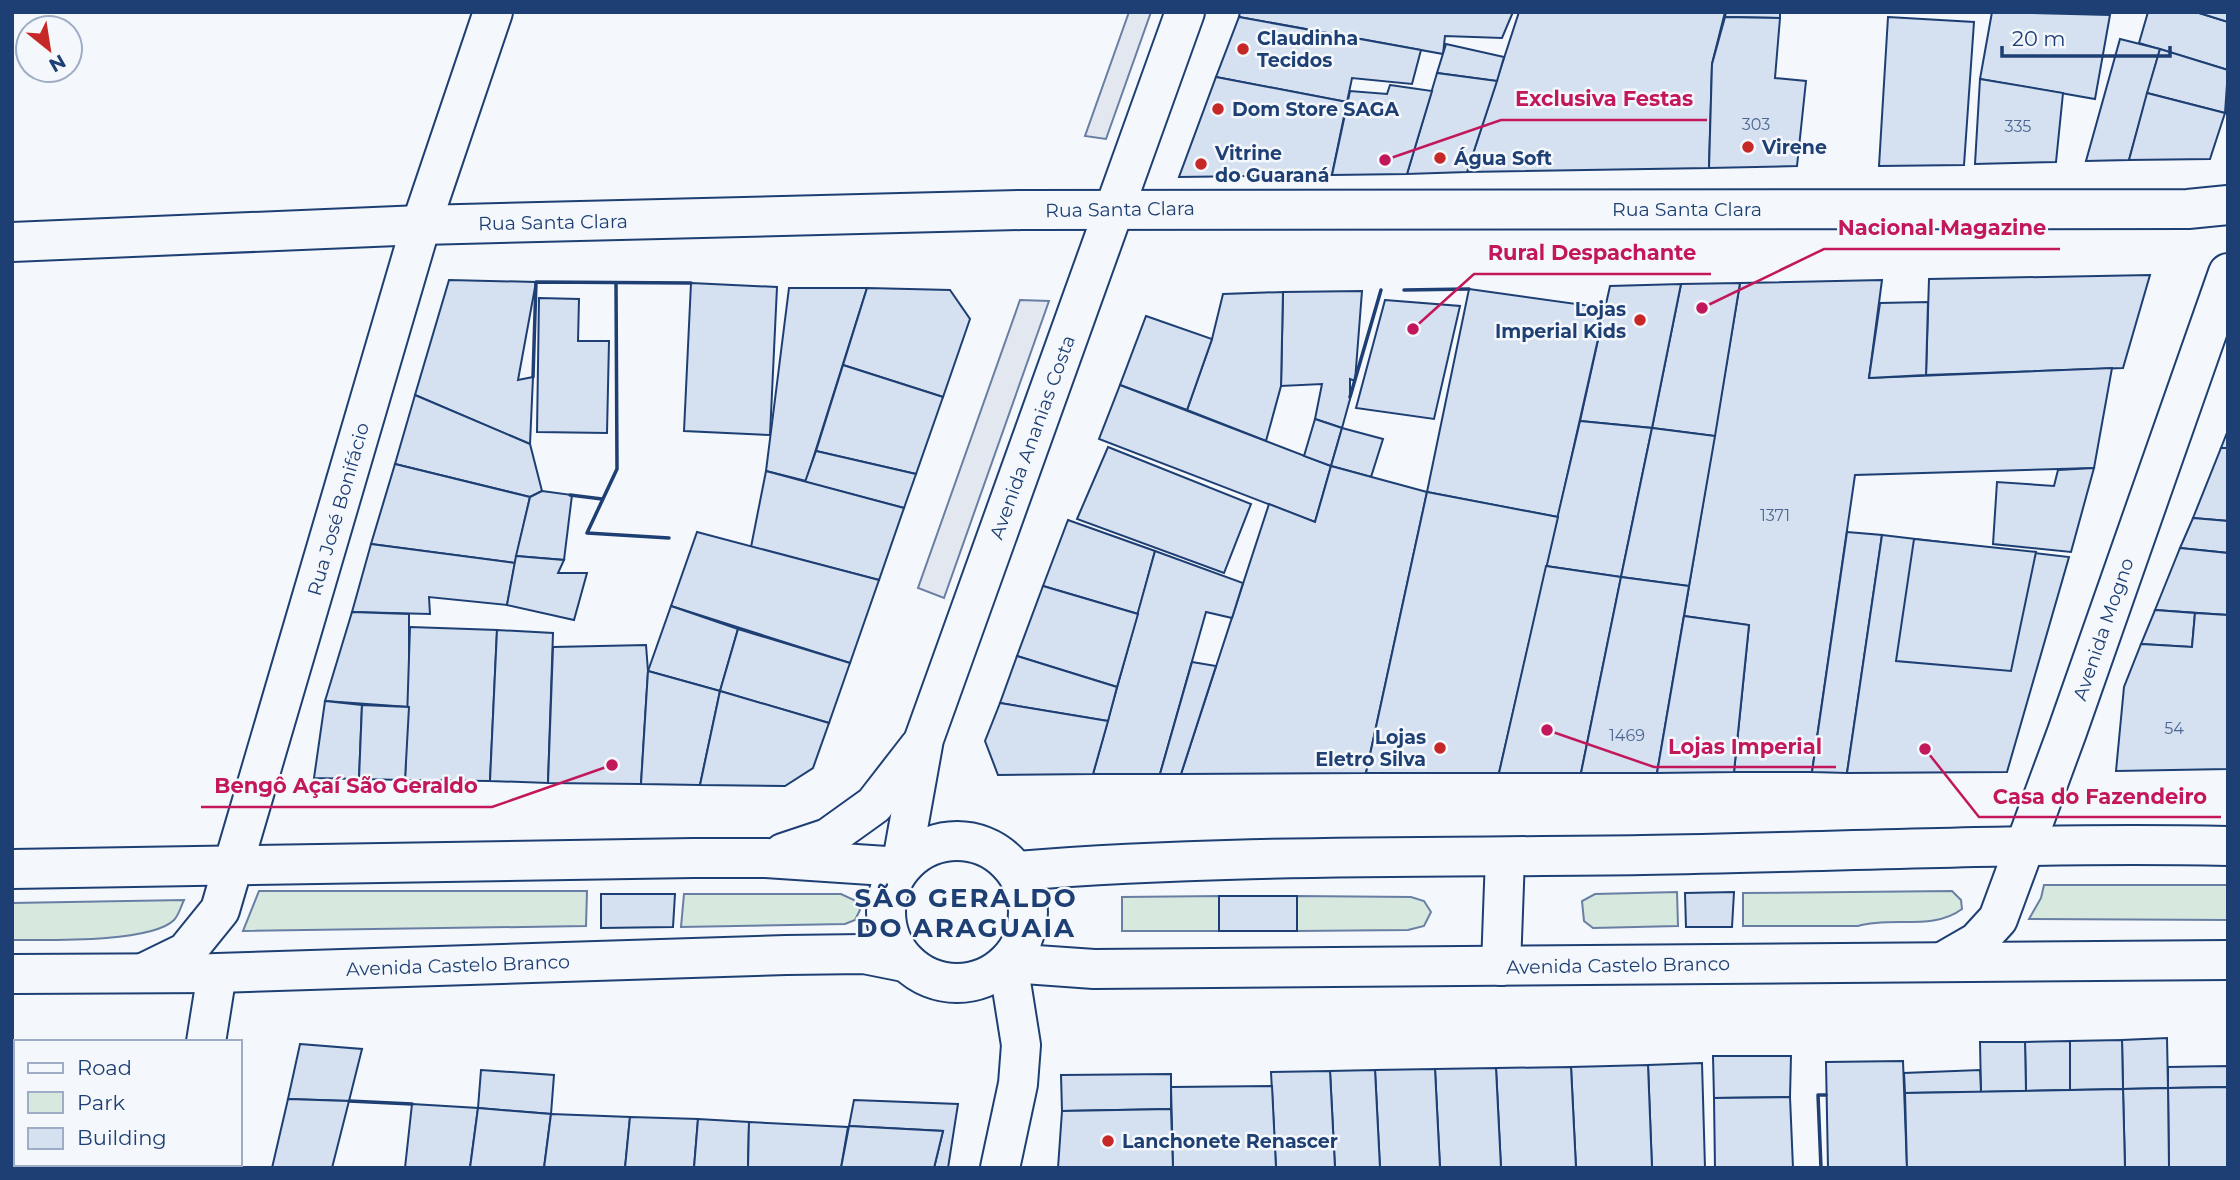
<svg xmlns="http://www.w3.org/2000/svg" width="2240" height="1180" font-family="Montserrat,sans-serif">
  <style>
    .green { fill: #d7e8df; stroke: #687fa3; stroke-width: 2 }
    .parking { fill: #e3e8f0; stroke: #687fa3; stroke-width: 2 }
    .building { fill: #d5e0f0; stroke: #1d3f73; stroke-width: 2 }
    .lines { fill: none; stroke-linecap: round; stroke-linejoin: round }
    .minor-casing { stroke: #1d3f73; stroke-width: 42 }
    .major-casing { stroke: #1d3f73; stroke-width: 42 }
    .minor { stroke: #f4f7fb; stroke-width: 38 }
    .major { stroke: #f4f7fb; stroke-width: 38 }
    .wall { stroke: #1d3f73; stroke-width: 3.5 }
    .poi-dot { fill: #c62828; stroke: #f4f7fb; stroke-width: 2.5 }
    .labels { text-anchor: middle; stroke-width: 5; stroke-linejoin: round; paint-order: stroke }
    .number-label { font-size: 16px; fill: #4b6792 }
    .poi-label { font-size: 19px; font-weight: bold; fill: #1d3f73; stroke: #f4f7fb; text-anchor: start }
    .street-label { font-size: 19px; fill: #1d3f73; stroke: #f4f7fb }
    .district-label { font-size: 26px; font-weight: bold; letter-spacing: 2px; fill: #1d3f73; stroke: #f4f7fb }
    .leader { fill: none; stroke: #c2185b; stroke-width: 2.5 }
    .callout-dot { fill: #c2185b; stroke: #f4f7fb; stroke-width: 2.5 }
    .callout-label { font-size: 21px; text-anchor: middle; font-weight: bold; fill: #c2185b; stroke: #f4f7fb; stroke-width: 5; stroke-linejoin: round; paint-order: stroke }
  </style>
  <rect width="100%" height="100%" fill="#f4f7fb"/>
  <!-- green -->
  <g class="green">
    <polygon points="2044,885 2228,885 2228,920 2029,919 2041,898"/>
    <polygon points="259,891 587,891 586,926 243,931"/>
    <path d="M1952 891 1961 900 1962 909C1933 931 1892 916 1858 926H1743V893Z"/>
    <polygon points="1677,892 1678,926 1593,928 1584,921 1582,901 1595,894"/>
    <polygon points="684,894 841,894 854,900 860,910 855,920 845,924 681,927"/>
    <polygon points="1219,896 1219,931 1122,931 1122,897"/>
    <polygon points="1297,896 1411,897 1424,901 1431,912 1424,926 1408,930 1297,931"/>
    <path d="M184 900C181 906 179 915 174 920 151 943 46 940 12 940V903Z"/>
  </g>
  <!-- parking -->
  <g class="parking">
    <polygon points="1129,12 1151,12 1106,139 1085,136"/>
    <polygon points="1020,300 1049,301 944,598 918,588"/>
  </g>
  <!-- building -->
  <g class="building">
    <polygon points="1240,12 1513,12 1502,38 1445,36 1443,54 1239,17"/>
    <polygon points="1519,12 1725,12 1712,64 1709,168 1467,172"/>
    <polygon points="1726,12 1780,12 1780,18 1725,17"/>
    <polygon points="1992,12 2110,15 2095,99 1980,79"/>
    <polygon points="2148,12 2196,12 2228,22 2228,70 2139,43"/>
    <polygon points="2196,12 2228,12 2228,22"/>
    <polygon points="1239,17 1421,50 1412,84 1352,78 1347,102 1216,77"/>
    <polygon points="1725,17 1780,18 1775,78 1806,81 1797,166 1709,168 1712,64"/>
    <polygon points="1888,17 1974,22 1964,165 1879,166"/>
    <polygon points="2120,39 2160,49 2129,160 2086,161"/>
    <polygon points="1446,44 1504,57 1497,81 1437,73"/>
    <polygon points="2160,49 2228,70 2225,113 2147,93"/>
    <polygon points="1437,73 1497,81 1467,172 1407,174"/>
    <polygon points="1216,77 1347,102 1332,175 1179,177"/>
    <polygon points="1980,79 2063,93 2056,162 1975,164"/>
    <polygon points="1390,85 1432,91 1407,174 1332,175 1350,91 1387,94"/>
    <polygon points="2147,93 2225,113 2210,159 2129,160"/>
    <polygon points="2150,275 2123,368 1926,375 1929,279"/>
    <polygon points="449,280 536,282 518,380 533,377 530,444 415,395"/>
    <polygon points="1882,280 1869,378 2112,368 2094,468 1855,475 1812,772 1734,772 1749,625 1684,616 1740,283"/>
    <polygon points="691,283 777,287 770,435 684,431"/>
    <polygon points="1740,283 1715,436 1652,428 1681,284"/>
    <polygon points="1681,284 1652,428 1580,421 1610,286"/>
    <polygon points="789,288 867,288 806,481 766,471"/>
    <polygon points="867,288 950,290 970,319 943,397 843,365"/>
    <polygon points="1469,289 1605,308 1558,517 1427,492"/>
    <polygon points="1362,291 1355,381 1350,379 1350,399 1342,428 1315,419 1322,384 1281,386 1283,292"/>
    <polygon points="1283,292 1281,386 1266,441 1187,410 1212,339 1223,294"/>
    <polygon points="539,298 579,299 578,341 609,341 607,433 537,432"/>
    <polygon points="1385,300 1460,306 1434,419 1356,408"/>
    <polygon points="1928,302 1926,375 1869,378 1880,303"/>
    <polygon points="1146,316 1212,339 1187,410 1120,385"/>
    <polygon points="843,365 943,397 916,474 816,451"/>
    <polygon points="1120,385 1331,466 1315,522 1099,439"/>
    <polygon points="415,395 530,444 542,491 530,497 395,464"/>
    <polygon points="1315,419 1342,428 1331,466 1304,456"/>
    <polygon points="1580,421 1652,428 1621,577 1546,566"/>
    <polygon points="1342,428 1383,439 1371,477 1331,466"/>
    <polygon points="1652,428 1715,436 1689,586 1621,577"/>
    <polygon points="2228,430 2228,448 2221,448"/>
    <polygon points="1108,447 1251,504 1224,573 1077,519"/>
    <polygon points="2221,448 2228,448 2228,521 2193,518"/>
    <polygon points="816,451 916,474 904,508 805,482"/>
    <polygon points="395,464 530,497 515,563 371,544"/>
    <polygon points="1331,466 1427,492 1366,773 1181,774 1269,504 1315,522"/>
    <polygon points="2094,468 2071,552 1993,544 1997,482 2054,486 2058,470"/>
    <polygon points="766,471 904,508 879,580 751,547"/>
    <polygon points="542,491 572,495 564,560 516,556 530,497"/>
    <polygon points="1427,492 1558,517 1499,773 1366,773"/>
    <polygon points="2193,518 2228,521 2228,553 2180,548"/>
    <polygon points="1068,520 1155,551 1138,614 1043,586"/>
    <polygon points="697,532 879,580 850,663 671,606"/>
    <polygon points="1847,532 1882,535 1847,773 1812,772"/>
    <polygon points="1882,535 2069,557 2007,772 1847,773"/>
    <polygon points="1914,539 2036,552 2011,671 1896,661"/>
    <polygon points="371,544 515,563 507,605 429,597 430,614 352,612"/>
    <polygon points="2180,548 2228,553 2228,615 2155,610"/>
    <polygon points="1155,551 1243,583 1232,618 1206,612 1160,774 1093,774"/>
    <polygon points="516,556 564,560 558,573 587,573 574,620 507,605"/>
    <polygon points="1546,566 1621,577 1581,773 1499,773"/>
    <polygon points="1621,577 1689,586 1657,773 1581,773"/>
    <polygon points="1043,586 1138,614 1117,687 1017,656"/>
    <polygon points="671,606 738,629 720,691 648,671"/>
    <polygon points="2155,610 2195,613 2192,647 2141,644"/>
    <polygon points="352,612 409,614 409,707 325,701"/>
    <polygon points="2195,613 2228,615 2228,769 2116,771 2124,687 2141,644 2192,647"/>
    <polygon points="1684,616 1749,625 1734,772 1657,773"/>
    <polygon points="410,627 497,630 490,781 405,780"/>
    <polygon points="738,629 850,663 829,723 720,691"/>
    <polygon points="497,630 553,633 548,783 490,781"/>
    <polygon points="646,645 648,671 641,784 548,783 553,647"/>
    <polygon points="1017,656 1117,687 1108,721 1000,703"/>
    <polygon points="1192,662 1216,666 1181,774 1160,774"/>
    <polygon points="648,671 720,691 700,785 641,784"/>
    <polygon points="720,691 829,723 813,768 785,786 700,785"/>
    <polygon points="325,701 362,705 359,779 314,778"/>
    <polygon points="1000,703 1108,721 1093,774 998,775 985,741"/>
    <polygon points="362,705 409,707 405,780 359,779"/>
    <polygon points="1734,892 1732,927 1686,927 1685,893"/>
    <polygon points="601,894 675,894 673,927 601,928"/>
    <rect x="1219" y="896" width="78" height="35"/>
    <polygon points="2167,1038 2168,1088 2123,1089 2122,1040"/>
    <polygon points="2122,1040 2123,1089 2070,1090 2070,1041"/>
    <polygon points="2070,1041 2070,1090 2026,1091 2025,1042"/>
    <polygon points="1980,1042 2025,1042 2026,1091 1981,1092"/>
    <polygon points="300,1044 362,1049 349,1101 288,1099"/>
    <polygon points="1713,1056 1791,1056 1790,1097 1714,1098"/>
    <polygon points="1903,1061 1907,1168 1828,1168 1826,1062"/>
    <polygon points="1702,1063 1705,1168 1652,1168 1648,1065"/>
    <polygon points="1648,1065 1652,1168 1576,1168 1571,1067"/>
    <polygon points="2228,1066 2228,1087 2168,1088 2168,1067"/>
    <polygon points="1571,1067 1576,1168 1501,1168 1496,1068"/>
    <polygon points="1496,1068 1501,1168 1440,1168 1435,1069"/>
    <polygon points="1435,1069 1440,1168 1380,1168 1375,1070"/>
    <polygon points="481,1070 554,1075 551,1114 478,1108"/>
    <polygon points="1375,1070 1380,1168 1335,1168 1330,1071"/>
    <polygon points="1980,1070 1981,1092 1905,1093 1904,1073"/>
    <polygon points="1330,1071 1335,1168 1276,1168 1271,1072"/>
    <polygon points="1171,1074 1171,1109 1062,1111 1061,1075"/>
    <polygon points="1272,1086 1276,1168 1173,1168 1171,1087"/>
    <polygon points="2228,1087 2228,1168 2169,1168 2168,1088"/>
    <polygon points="2168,1088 2169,1168 2125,1168 2123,1089"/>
    <polygon points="2123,1089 2125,1168 1907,1168 1905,1093"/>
    <polygon points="1790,1097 1793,1168 1715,1168 1714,1098"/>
    <polygon points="288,1099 349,1101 332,1168 272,1168"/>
    <polygon points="854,1100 958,1104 948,1168 934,1168 943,1131 849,1126"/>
    <polygon points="412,1104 478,1108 470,1168 405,1168"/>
    <polygon points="478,1108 551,1114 544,1168 470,1168"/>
    <polygon points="1171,1109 1173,1168 1058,1168 1062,1111"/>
    <polygon points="551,1114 630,1117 625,1168 544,1168"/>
    <polygon points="630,1117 698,1119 694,1168 625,1168"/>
    <polygon points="698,1119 749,1122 748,1168 694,1168"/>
    <polygon points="749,1122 848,1127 841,1168 748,1168"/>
    <polygon points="849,1126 943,1131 934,1168 841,1168"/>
  </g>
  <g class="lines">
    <!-- minor casing -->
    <g class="minor-casing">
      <g id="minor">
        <polyline points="12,242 421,225 1021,210 2188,209 2228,205"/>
        <polyline points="143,973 186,952 220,910 421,225 493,12"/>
        <polyline points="206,1042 217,973"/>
        <polyline points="76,1168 84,1164"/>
        <polyline points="188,1168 188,1164"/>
        <polyline points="1000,1168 1018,1084 1021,1045 1008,963"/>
      </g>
    </g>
    <!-- major casing -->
    <g class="major-casing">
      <g id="major">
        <circle cx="957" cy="912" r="71"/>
        <polyline points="783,853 828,838 874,805 919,747"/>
        <polyline points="12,869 693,858 766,858 901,867 924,739 1185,12"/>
        <path d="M1016 871C1224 854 1434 858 1643 855 1838 852 2033 842 2228 846"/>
        <polyline points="1944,961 1977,942 1998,919 2067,732 2228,273"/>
        <polyline points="1008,963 1094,969 2228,960"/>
        <polyline points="1501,966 1505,857"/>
        <polyline points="12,974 217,973 786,955 864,954 904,962"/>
      </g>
    </g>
    <!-- minor -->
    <use href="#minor" class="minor"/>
    <!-- major -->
    <use href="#major" class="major"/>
    <!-- wall -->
    <g class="wall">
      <polyline points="616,283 617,469 587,533 669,538"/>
      <polyline points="1404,290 1469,289"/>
      <polyline points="533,377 536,282 691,283"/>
      <polyline points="1350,397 1381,290"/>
      <polyline points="570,495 602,499"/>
      <polyline points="349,1101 412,1104"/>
      <polyline points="1821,1168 1818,1095 1826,1095"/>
    </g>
  </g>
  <!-- markers -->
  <g class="poi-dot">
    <circle cx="1243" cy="49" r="7"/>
    <circle cx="1218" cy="109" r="7"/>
    <circle cx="1748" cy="147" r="7"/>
    <circle cx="1440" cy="158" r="7"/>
    <circle cx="1201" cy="164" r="7"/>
    <circle cx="1640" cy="320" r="7"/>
    <circle cx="1440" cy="748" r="7"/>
    <circle cx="1108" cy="1141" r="7"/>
  </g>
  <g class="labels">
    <!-- number labels -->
    <g class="number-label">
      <text x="1756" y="130">303</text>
      <text x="2018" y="132">335</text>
      <text x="1775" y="521">1371</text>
      <text x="2174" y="734">54</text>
      <text x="1627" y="741">1469</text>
    </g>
    <!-- poi labels -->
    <g class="poi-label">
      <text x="1257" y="45">Claudinha<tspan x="1257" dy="22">Tecidos</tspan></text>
      <text x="1232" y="116">Dom Store SAGA</text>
      <text x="1762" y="154">Virene</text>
      <text x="1215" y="160">Vitrine<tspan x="1215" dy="22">do Guaraná</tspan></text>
      <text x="1454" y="165">Água Soft</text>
      <text x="1626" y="316" text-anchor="end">Lojas<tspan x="1626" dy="22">Imperial Kids</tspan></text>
      <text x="1426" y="744" text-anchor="end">Lojas<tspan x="1426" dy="22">Eletro Silva</tspan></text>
      <text x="1122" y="1148">Lanchonete Renascer</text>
    </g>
    <!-- street labels -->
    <g class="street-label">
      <text transform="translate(1120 209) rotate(-1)" y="7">Rua Santa Clara</text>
      <text x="1687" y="216">Rua Santa Clara</text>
      <text transform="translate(553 222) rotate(-1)" y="7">Rua Santa Clara</text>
      <text transform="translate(1032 437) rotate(-70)" y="7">Avenida Ananias Costa</text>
      <text transform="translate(338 509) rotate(-74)" y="7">Rua José Bonifácio</text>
      <text transform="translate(2103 629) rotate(-71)" y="7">Avenida Mogno</text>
      <text transform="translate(458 965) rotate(-2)" y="7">Avenida Castelo Branco</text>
      <text transform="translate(1618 965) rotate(-1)" y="7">Avenida Castelo Branco</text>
    </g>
    <!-- district labels -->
    <g class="district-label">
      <text x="966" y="907">SÃO GERALDO<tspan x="966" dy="30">DO ARAGUAIA</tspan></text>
    </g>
  </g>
  <!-- callouts -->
  <path class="leader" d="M1385 160L1501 120H1707M1702 308L1824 249H2060M1413 329L1474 274H1711M1547 730L1654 767H1836M612 765L492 807H201M1925 749L1979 817H2221"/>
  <g class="callout-dot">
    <circle cx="1385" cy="160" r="7"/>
    <circle cx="1702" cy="308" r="7"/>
    <circle cx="1413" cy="329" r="7"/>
    <circle cx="1547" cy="730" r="7"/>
    <circle cx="612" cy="765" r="7"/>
    <circle cx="1925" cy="749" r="7"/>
  </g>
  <g class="callout-label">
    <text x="1604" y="106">Exclusiva Festas</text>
    <text x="1942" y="235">Nacional Magazine</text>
    <text x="1592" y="260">Rural Despachante</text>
    <text x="1745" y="754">Lojas Imperial</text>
    <text x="346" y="793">Bengô Açaí São Geraldo</text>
    <text x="2100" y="804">Casa do Fazendeiro</text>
  </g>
  <!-- border -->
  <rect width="2240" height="1180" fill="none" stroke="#1d3f73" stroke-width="28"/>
  <!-- legend -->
  <rect x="14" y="1040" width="228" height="126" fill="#f4f7fb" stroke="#9eadc5" stroke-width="2"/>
  <rect x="28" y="1063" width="35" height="10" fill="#f4f7fb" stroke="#9eadc5" stroke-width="2"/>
  <text x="77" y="1075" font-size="21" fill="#1d3f73">Road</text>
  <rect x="28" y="1092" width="35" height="21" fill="#d7e8df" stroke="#9eadc5" stroke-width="2"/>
  <text x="77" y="1110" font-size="21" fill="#1d3f73">Park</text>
  <rect x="28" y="1128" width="35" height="21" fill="#d5e0f0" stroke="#9eadc5" stroke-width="2"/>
  <text x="77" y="1145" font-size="21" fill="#1d3f73">Building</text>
  <!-- north arrow -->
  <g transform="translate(49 49) rotate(150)"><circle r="33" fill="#f4f7fb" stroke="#9eadc5" stroke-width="2"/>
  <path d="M0-5L12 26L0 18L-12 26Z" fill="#c62828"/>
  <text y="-10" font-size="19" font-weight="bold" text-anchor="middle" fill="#1d3f73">N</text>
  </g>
  <!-- scale -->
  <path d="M2002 46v10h168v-10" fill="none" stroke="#1d3f73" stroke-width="3.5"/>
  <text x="2012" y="46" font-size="21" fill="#1d3f73" stroke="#f4f7fb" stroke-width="5" paint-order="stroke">20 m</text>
</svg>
